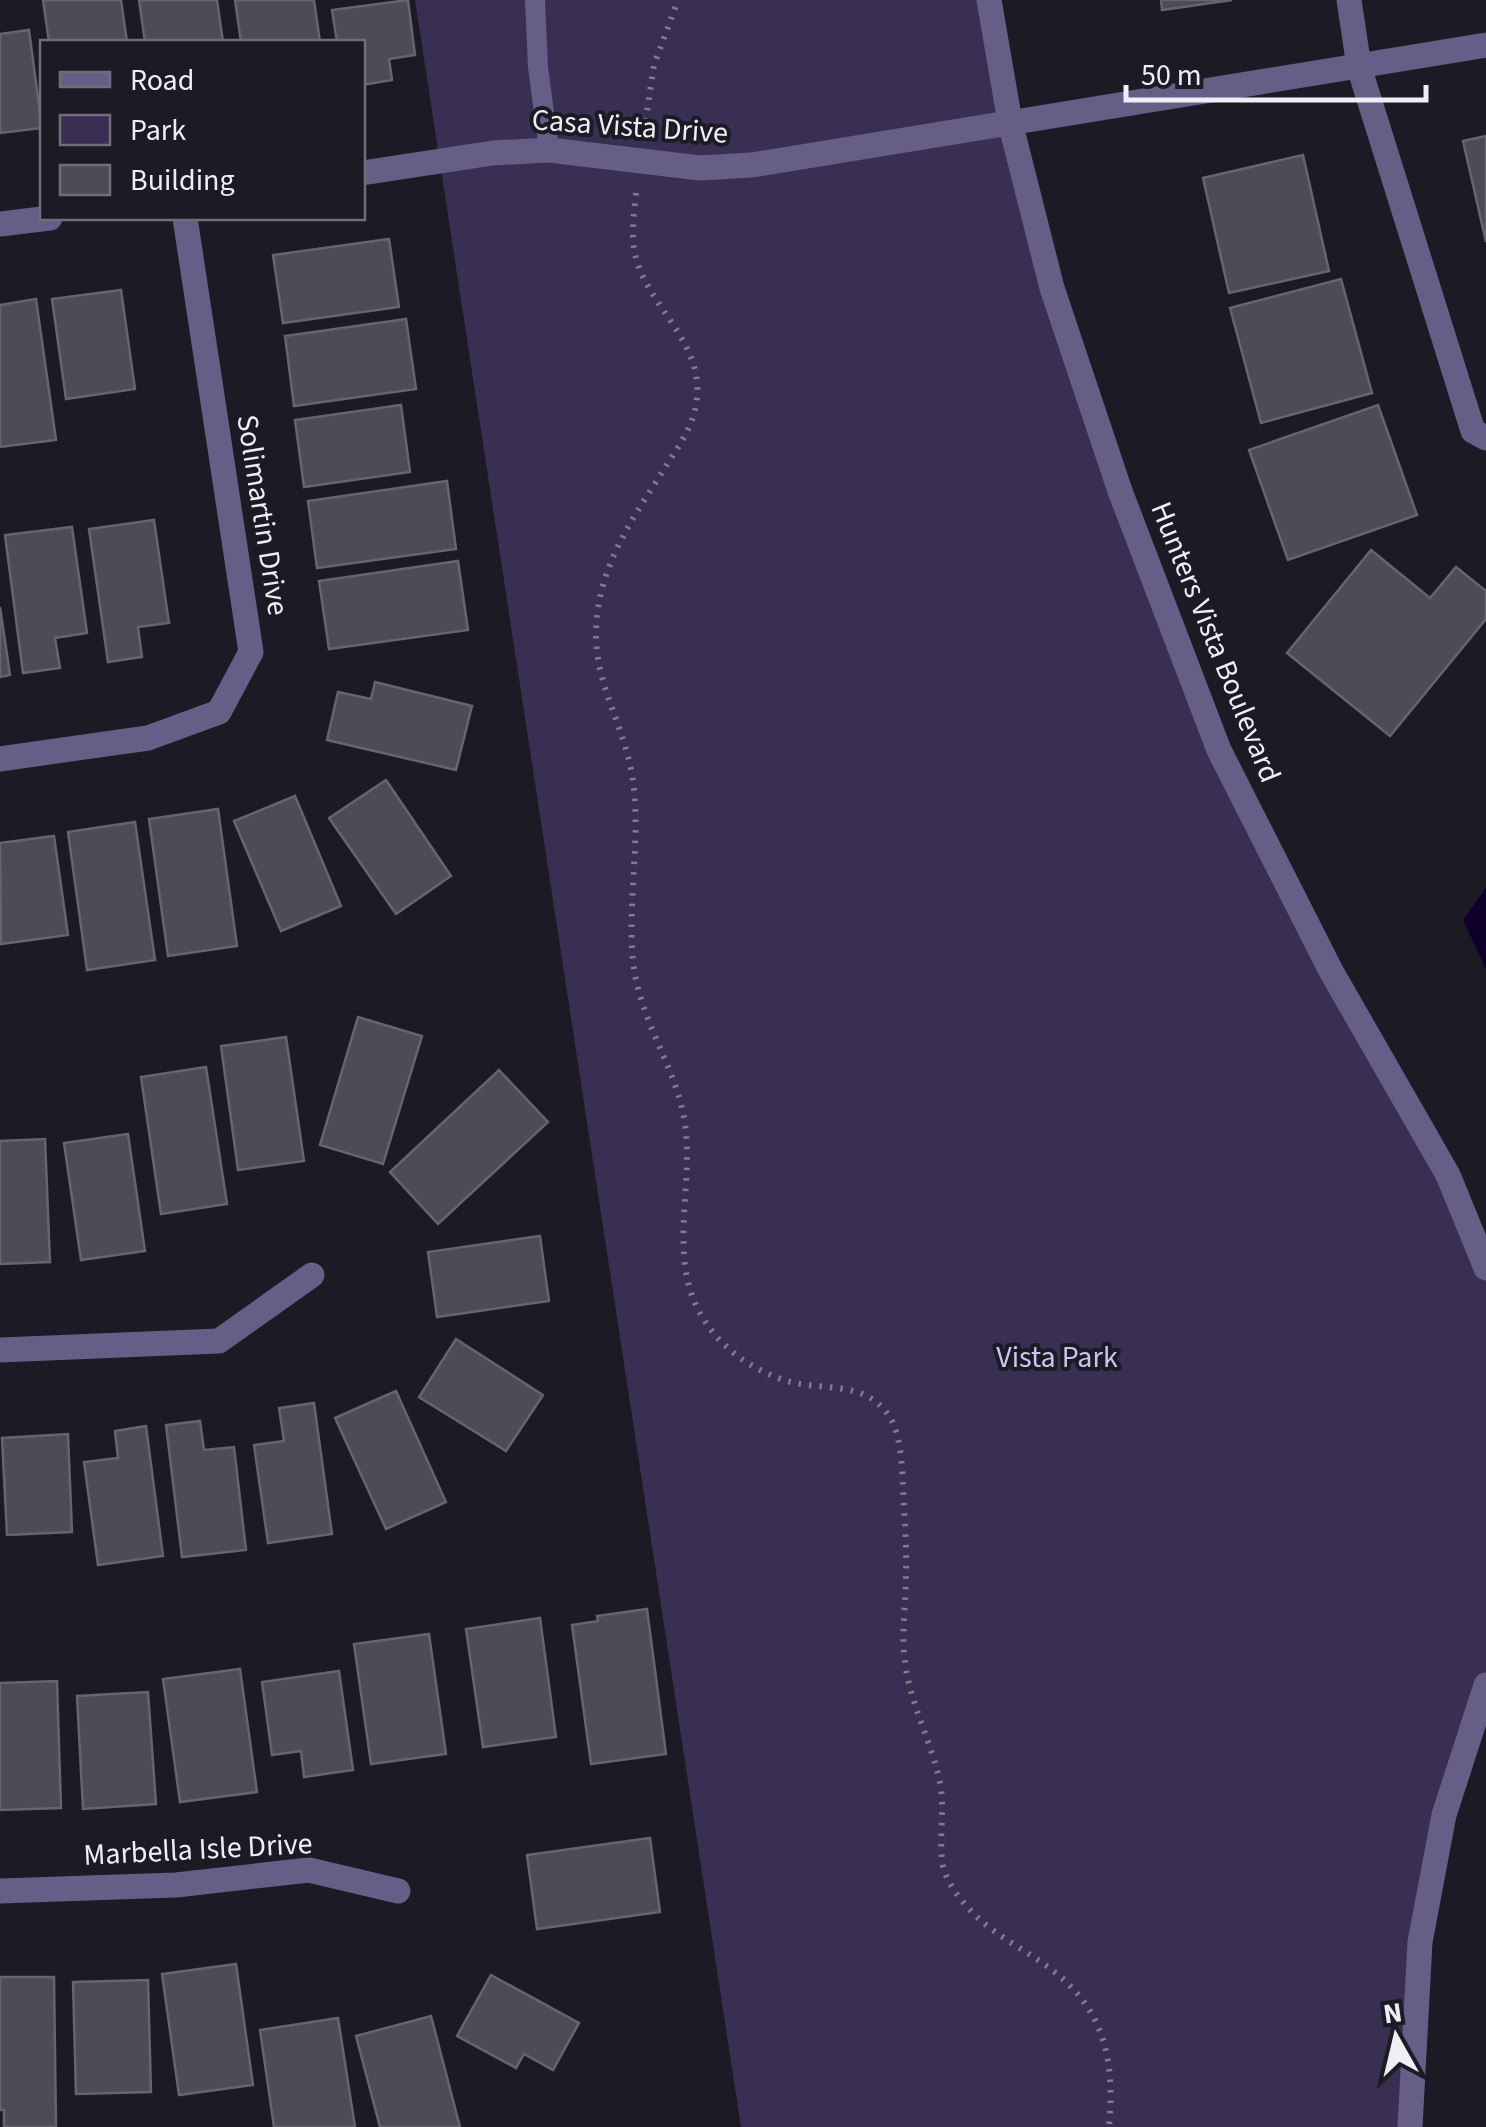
<svg xmlns="http://www.w3.org/2000/svg" width="1486" height="2127" font-family="'Source Sans 3',sans-serif">
  <style>
    .green { fill: #382f53 }
    .water { fill: #0e0028 }
    .building { fill: #4d4b56; stroke: #666470; stroke-width: 2.5 }
    .lines { fill: none; stroke-linecap: round; stroke-linejoin: round }
    .path { stroke: #7f7d86; stroke-width: 6; stroke-dasharray: 2.5 8; stroke-linecap: butt }
    .service { stroke: #665e86; stroke-width: 20 }
    .minor { stroke: #665e86; stroke-width: 25 }
    .tertiary { stroke: #665e86; stroke-width: 25 }
    .labels { text-anchor: middle; stroke-width: 8; stroke-linejoin: round; paint-order: stroke }
    .street-label { font-size: 30px; fill: #efeef5; stroke: #1c1a24 }
    .park-label { font-size: 30px; fill: #cdc3f3; stroke: #1c1a24 }
  </style>
  <rect width="100%" height="100%" fill="#1c1a24"/>
  <!-- green -->
  <polygon class="green" points="415,0 989,0 1052,288 1218,750 1486,1268 1486,1685 1444,1815 1410,2127 741,2127"/>
  <!-- water -->
  <polygon class="water" points="1486,888 1486,969 1463,920"/>
  <!-- building -->
  <g class="building">
    <polygon points="43,0 121,0 127,42 49,42"/>
    <polygon points="139,0 217,0 223,42 145,42"/>
    <polygon points="235,0 314,0 320,42 241,42"/>
    <polygon points="408,0 415,55 389,59 392,80 362,85 362,42 337,42 332,10"/>
    <polygon points="1161,0 1232,0 1162,10"/>
    <polygon points="29,30 42,128 0,133 0,34"/>
    <polygon points="1486,136 1486,242 1463,141"/>
    <polygon points="1303,155 1329,271 1229,293 1203,178"/>
    <polygon points="389,239 399,307 283,323 273,255"/>
    <polygon points="1341,279 1372,393 1261,423 1230,308"/>
    <polygon points="121,290 135,389 66,399 52,299"/>
    <polygon points="36,299 56,440 0,447 0,305"/>
    <polygon points="406,319 416,389 294,406 285,336"/>
    <polygon points="401,405 410,472 304,487 295,420"/>
    <polygon points="1378,405 1417,515 1288,560 1249,450"/>
    <polygon points="447,481 456,549 317,568 308,501"/>
    <polygon points="154,520 169,623 138,627 142,657 108,662 89,529"/>
    <polygon points="72,527 87,633 55,638 60,668 23,673 5,535"/>
    <polygon points="1371,550 1430,598 1456,567 1486,591 1486,619 1390,736 1287,653"/>
    <polygon points="458,561 468,630 329,649 319,581"/>
    <polygon points="0,607 10,675 0,677"/>
    <polygon points="375,682 472,706 456,770 327,740 338,692 371,699"/>
    <polygon points="386,780 451,876 396,914 329,818"/>
    <polygon points="295,796 341,906 281,931 234,821"/>
    <polygon points="218,809 237,946 168,956 149,819"/>
    <polygon points="135,822 155,960 87,970 68,832"/>
    <polygon points="54,836 68,935 1,944 0,843"/>
    <polygon points="358,1017 422,1036 383,1164 320,1145"/>
    <polygon points="286,1037 304,1161 238,1170 221,1046"/>
    <polygon points="206,1067 227,1204 161,1214 141,1077"/>
    <polygon points="499,1070 548,1122 438,1224 390,1172"/>
    <polygon points="128,1134 145,1251 81,1260 64,1143"/>
    <polygon points="45,1139 50,1262 0,1264 0,1141"/>
    <polygon points="540,1236 549,1301 437,1317 428,1252"/>
    <polygon points="456,1339 543,1395 506,1451 419,1397"/>
    <polygon points="396,1391 446,1502 386,1529 335,1418"/>
    <polygon points="314,1403 332,1534 268,1543 254,1445 284,1441 279,1408"/>
    <polygon points="200,1421 204,1450 234,1447 246,1550 182,1557 166,1425"/>
    <polygon points="146,1426 163,1556 98,1565 84,1462 118,1458 115,1431"/>
    <polygon points="68,1434 72,1532 7,1535 2,1438"/>
    <polygon points="647,1609 666,1754 591,1764 572,1625 598,1621 597,1616"/>
    <polygon points="540,1618 556,1737 483,1747 466,1629"/>
    <polygon points="429,1634 446,1754 371,1764 354,1644"/>
    <polygon points="240,1669 257,1792 180,1802 163,1679"/>
    <polygon points="339,1671 353,1770 304,1777 301,1751 272,1755 262,1682"/>
    <polygon points="57,1681 61,1808 0,1810 0,1683"/>
    <polygon points="148,1692 156,1804 83,1809 77,1696"/>
    <polygon points="650,1838 660,1912 537,1929 527,1855"/>
    <polygon points="236,1964 253,2085 179,2095 162,1974"/>
    <polygon points="491,1975 579,2023 553,2070 524,2054 516,2068 457,2036"/>
    <polygon points="0,1977 54,1977 56,2127 4,2127 4,2110 0,2110"/>
    <polygon points="148,1980 151,2092 76,2094 73,1982"/>
    <polygon points="431,2016 460,2127 380,2127 356,2036"/>
    <polygon points="338,2018 355,2127 274,2127 260,2030"/>
  </g>
  <g class="lines">
    <!-- path -->
    <g class="path">
      <polyline points="644,131 654,65 678,0"/>
      <path d="M636 193C634 215 630 236 636 258 649 307 702 341 697 397 695 424 680 444 666 466 641 506 612 546 601 593 583 671 619 706 632 774 642 836 627 899 633 961 639 1019 675 1066 684 1118 695 1179 670 1246 695 1303 712 1341 745 1367 784 1380 822 1393 868 1377 892 1421 901 1439 902 1466 903 1486 904 1515 907 1545 906 1574 906 1603 901 1634 905 1662 910 1703 930 1739 939 1778 946 1806 938 1838 943 1866 947 1884 960 1899 972 1912 995 1936 1026 1950 1052 1970 1106 2011 1115 2063 1109 2127"/>
    </g>
    <!-- service -->
    <polyline class="service" points="535,0 538,67 549,150"/>
    <!-- minor -->
    <g class="minor">
      <polyline points="1349,0 1359,67 1473,431 1486,438"/>
      <polyline points="362,173 493,153 549,150 700,168 752,165 1486,45"/>
      <polyline points="0,224 50,218"/>
      <polyline points="0,759 148,738 219,712 251,652 185,218"/>
      <polyline points="0,1350 219,1341 312,1275"/>
      <polyline points="0,1891 176,1885 309,1870 398,1891"/>
    </g>
    <!-- tertiary -->
    <g class="tertiary">
      <polyline points="989,0 1010,122 1052,288 1120,491 1219,750 1331,971 1448,1175 1486,1268"/>
      <polyline points="1410,2127 1420,1942 1444,1815 1486,1685"/>
    </g>
  </g>
  <g class="labels">
    <!-- street labels -->
    <g class="street-label">
      <text transform="translate(630 126) rotate(4)" y="10">Casa Vista Drive</text>
      <text transform="translate(263 515) rotate(81)" y="10">Solimartin Drive</text>
      <text transform="translate(1216 642) rotate(68)" y="10">Hunters Vista Boulevard</text>
      <text transform="translate(198 1849) rotate(-3)" y="10">Marbella Isle Drive</text>
    </g>
    <!-- park labels -->
    <g class="park-label">
      <text x="1057" y="1367">Vista Park</text>
    </g>
  </g>
  <!-- legend -->
  <rect x="40" y="40" width="325" height="180" fill="#1c1a24" stroke="#706f78" stroke-width="2.5"/>
  <rect x="60" y="72" width="50" height="15" fill="#665e86" stroke="#706f78" stroke-width="2.5"/>
  <text x="130" y="90" font-size="30" fill="#efeef5">Road</text>
  <rect x="60" y="115" width="50" height="30" fill="#382f53" stroke="#706f78" stroke-width="2.5"/>
  <text x="130" y="140" font-size="30" fill="#efeef5">Park</text>
  <rect x="60" y="165" width="50" height="30" fill="#4d4b56" stroke="#706f78" stroke-width="2.5"/>
  <text x="130" y="190" font-size="30" fill="#efeef5">Building</text>
  <!-- north arrow -->
  <g transform="translate(1396 2037) rotate(352)" stroke="#1c1a24" stroke-width="8" paint-order="stroke">
  <path d="M0-8L18 38L0 25L-18 38Z" fill="#efeef5"/>
  <text y="-15" font-size="28" font-weight="bold" text-anchor="middle" fill="#efeef5">N</text>
  </g>
  <!-- scale -->
  <path d="M1126 85v15h300v-15" fill="none" stroke="#efeef5" stroke-width="5"/>
  <text x="1141" y="85" font-size="30" fill="#efeef5" stroke="#1c1a24" stroke-width="8" paint-order="stroke">50 m</text>
</svg>
